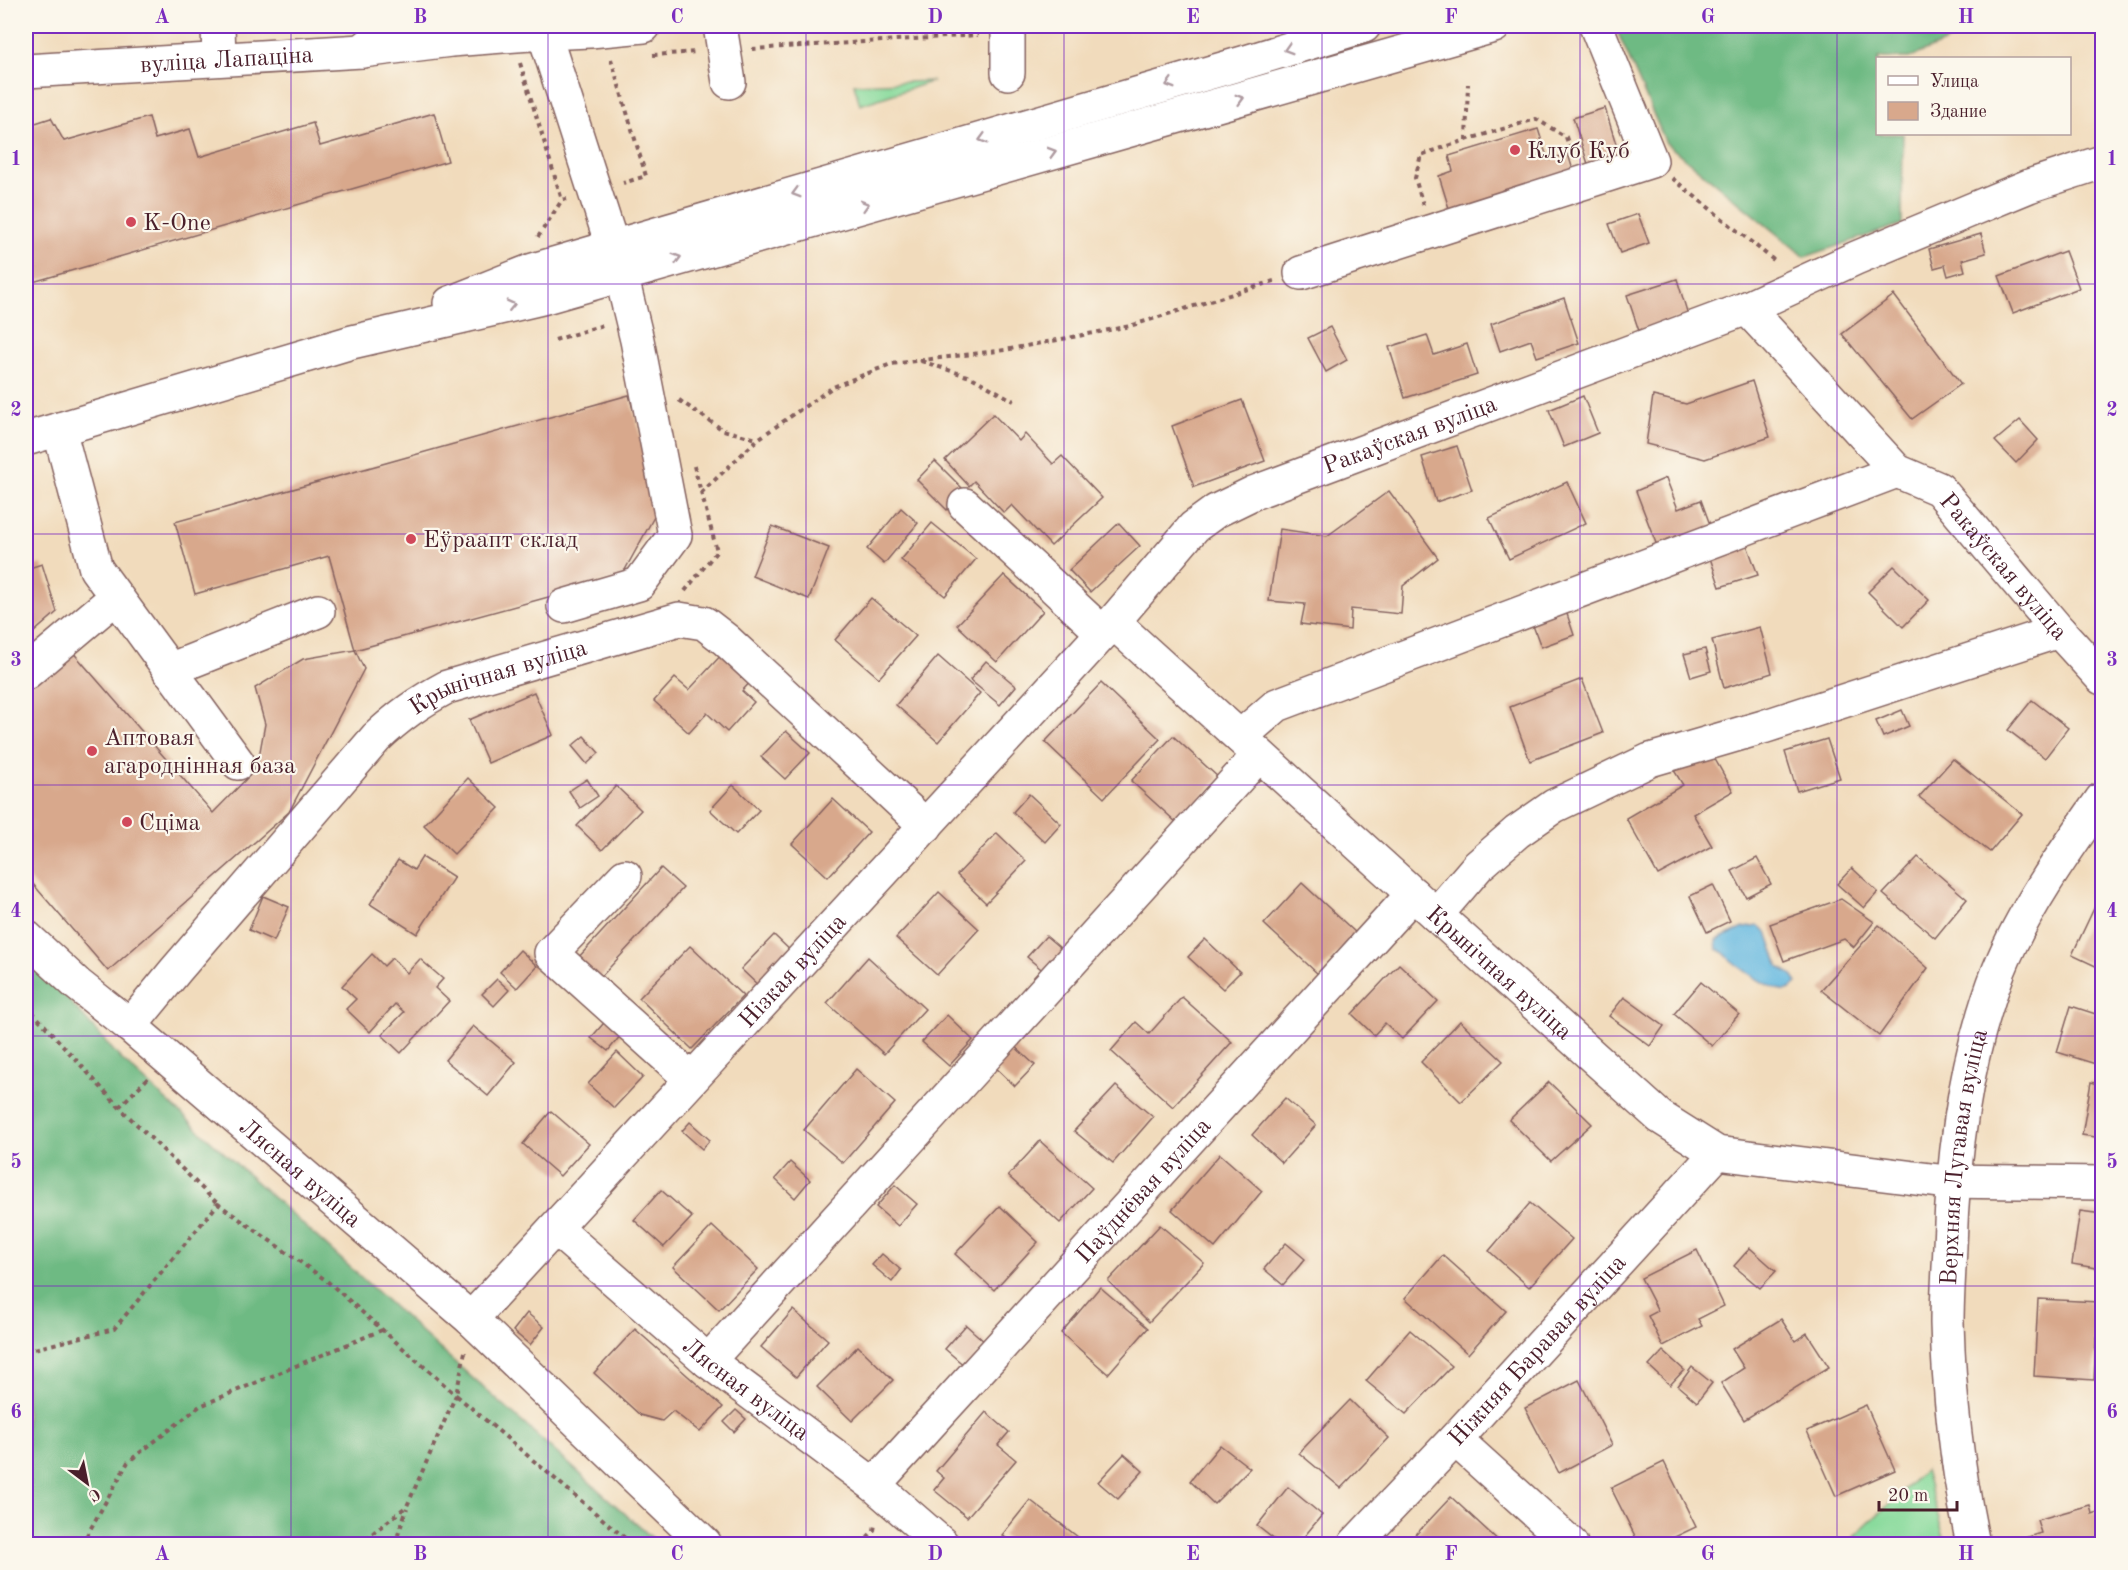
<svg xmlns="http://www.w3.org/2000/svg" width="2128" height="1570" font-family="'Old Standard TT',serif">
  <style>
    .green { fill: #88da9b; stroke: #697c63; stroke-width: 1.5 }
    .forest { fill: #6eba83; stroke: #5c6c57; stroke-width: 1.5 }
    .water { fill: #64b8e0; stroke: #576c86; stroke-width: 1.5 }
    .building { fill: #d8a88c }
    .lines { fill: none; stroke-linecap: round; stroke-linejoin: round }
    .minor-casing { stroke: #84615e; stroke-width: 36 }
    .major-casing { stroke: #84615e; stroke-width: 36 }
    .path { stroke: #84615e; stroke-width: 4; stroke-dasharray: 4.5 4.5; stroke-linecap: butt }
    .minor { stroke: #fff; stroke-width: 33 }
    .major { stroke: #fff; stroke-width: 33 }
    .oneway { stroke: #ae9aa0 }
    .grid { fill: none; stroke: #7b2cbf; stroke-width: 1.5; stroke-opacity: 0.55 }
    .poi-dot { fill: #d1495b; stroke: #fbf7ec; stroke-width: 2 }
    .labels { text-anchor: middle; stroke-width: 4.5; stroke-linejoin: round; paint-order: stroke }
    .street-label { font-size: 24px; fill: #4a1f2b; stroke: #fbf7ec }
    .poi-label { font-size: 24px; fill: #4a1f2b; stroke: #fbf7ec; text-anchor: start }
    .neatline { fill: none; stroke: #7b2cbf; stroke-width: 2 }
    .grid-label { font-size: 20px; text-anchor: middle; font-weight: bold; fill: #7b2cbf }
  </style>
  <rect width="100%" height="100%" fill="#fbf7ec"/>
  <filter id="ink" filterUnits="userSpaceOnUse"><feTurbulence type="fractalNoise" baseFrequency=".0167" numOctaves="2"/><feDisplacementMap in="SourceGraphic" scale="12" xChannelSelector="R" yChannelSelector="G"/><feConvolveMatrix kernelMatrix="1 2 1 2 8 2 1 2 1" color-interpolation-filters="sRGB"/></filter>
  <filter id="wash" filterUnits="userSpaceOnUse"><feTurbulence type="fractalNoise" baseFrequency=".008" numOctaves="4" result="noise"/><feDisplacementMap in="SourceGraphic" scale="24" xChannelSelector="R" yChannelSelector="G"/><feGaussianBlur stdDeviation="1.35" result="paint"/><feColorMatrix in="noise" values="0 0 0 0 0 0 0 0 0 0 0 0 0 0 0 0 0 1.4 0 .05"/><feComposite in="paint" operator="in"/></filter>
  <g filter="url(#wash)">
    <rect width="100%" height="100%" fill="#f1dbbc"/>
    <!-- green -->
    <g class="green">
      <polygon points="933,81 860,105 854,84"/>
      <polygon points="1925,1470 1946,1544 1857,1544 1855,1536"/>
    </g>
    <!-- forest -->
    <g class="forest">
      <polygon points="1615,26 2021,26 1965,34 1909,58 1878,58 1878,134 1903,134 1902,224 1805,257 1666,143"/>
      <polygon points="26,952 120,1058 441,1350 659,1544 26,1544"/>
    </g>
    <!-- water -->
    <path class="water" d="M1759 926 1767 932 1779 967 1791 974 1797 983C1795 985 1792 988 1790 989 1777 996 1742 969 1732 961 1726 956 1724 951 1717 949L1716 940 1743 928Z"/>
    <g id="blocks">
      <!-- building -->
      <g class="building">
        <polygon points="1605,108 1620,157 1589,167 1573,118"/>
        <polygon points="434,113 448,161 26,284 26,126 51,118 64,141 149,117 155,139 190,129 199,157 313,123 320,146"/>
        <polygon points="1538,129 1548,160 1568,154 1576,180 1452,218 1439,176 1453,171 1449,156"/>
        <polygon points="1638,214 1649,243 1620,253 1609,224"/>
        <polygon points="1981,234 1986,253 1962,260 1965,271 1948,276 1945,265 1934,268 1929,249"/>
        <polygon points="2065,251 2079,288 2013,313 1999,276"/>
        <polygon points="1677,279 1688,315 1639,331 1627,295"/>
        <polygon points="1894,295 1961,384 1912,419 1842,334"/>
        <polygon points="1564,298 1579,343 1537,357 1531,340 1500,351 1491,324"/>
        <polygon points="1330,327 1347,360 1326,372 1308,338"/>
        <polygon points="1427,335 1434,355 1467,344 1477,375 1405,398 1389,347"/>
        <polygon points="1752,381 1770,437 1705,459 1646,444 1653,396 1686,404"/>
        <polygon points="629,395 660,506 621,577 355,650 329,556 195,594 175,522"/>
        <polygon points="1583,396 1598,433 1564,447 1549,410"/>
        <polygon points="1242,400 1265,461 1194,487 1172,426"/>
        <polygon points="993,414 1019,441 1025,434 1053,464 1062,456 1102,498 1051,546 1012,505 1004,513 974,481 969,486 945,460"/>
        <polygon points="2020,420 2038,440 2016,463 1995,441"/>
        <polygon points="1457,446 1472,490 1436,502 1422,457"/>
        <polygon points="935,461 965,491 947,510 917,480"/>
        <polygon points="1666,478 1678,509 1701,500 1712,530 1659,551 1636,491"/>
        <polygon points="1567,482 1586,523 1509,559 1489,518"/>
        <polygon points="1389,491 1438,558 1403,586 1401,614 1351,609 1350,630 1301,624 1305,604 1269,601 1280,529 1327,536"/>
        <polygon points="901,508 918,523 884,564 867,549"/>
        <polygon points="932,523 976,559 945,596 901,560"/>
        <polygon points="1119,523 1140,546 1090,592 1069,570"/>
        <polygon points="772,526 829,548 809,599 752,576"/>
        <polygon points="1747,545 1758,575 1720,587 1710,558"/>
        <polygon points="42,564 57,612 26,639 26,569"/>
        <polygon points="1894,566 1929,600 1903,627 1868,592"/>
        <polygon points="1004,575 1043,611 997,662 957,625"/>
        <polygon points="871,598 916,636 879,678 835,640"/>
        <polygon points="1565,608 1574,635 1541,647 1531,620"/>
        <polygon points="1760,627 1772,673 1724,688 1712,640"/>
        <polygon points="70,649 213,813 257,768 265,724 255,688 303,659 355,650 364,669 289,812 108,971 26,876 26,688"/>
        <polygon points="1705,649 1711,671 1691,677 1684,654"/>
        <polygon points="724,652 753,679 742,691 754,702 727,732 707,713 689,733 654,701 675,678 689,690"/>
        <polygon points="938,656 980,693 938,742 896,705"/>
        <polygon points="986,661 1016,686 1000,705 970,680"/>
        <polygon points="1582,679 1603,733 1530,761 1510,707"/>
        <polygon points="1101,683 1160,739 1104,798 1045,742"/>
        <polygon points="534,692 553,735 488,763 469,720"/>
        <polygon points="2032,700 2068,728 2045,758 2008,730"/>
        <polygon points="1902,710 1909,726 1883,737 1876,721"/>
        <polygon points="786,731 810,753 785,779 761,757"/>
        <polygon points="584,736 599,753 587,764 572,746"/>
        <polygon points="1173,736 1219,778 1177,823 1131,781"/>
        <polygon points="1827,739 1840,778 1797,791 1785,752"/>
        <polygon points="1712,754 1733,791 1693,814 1712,846 1658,875 1626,818 1683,785 1672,767"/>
        <polygon points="1953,759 2022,814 1990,852 1919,797"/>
        <polygon points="468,778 499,808 454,854 424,825"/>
        <polygon points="587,779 598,796 580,808 569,791"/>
        <polygon points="733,785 759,810 736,834 710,810"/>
        <polygon points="616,786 641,810 602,850 577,826"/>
        <polygon points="1029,794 1061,824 1045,842 1013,812"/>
        <polygon points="833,799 869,832 828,877 792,844"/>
        <polygon points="997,833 1026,861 986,903 957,875"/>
        <polygon points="422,857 454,877 417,934 370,904 398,860 414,870"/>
        <polygon points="1918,857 1967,899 1935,938 1883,894"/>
        <polygon points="1757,858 1771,884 1746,897 1732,871"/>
        <polygon points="661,868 683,888 599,979 577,959"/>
        <polygon points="1852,868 1878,892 1864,908 1837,884"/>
        <polygon points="1302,883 1356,933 1318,974 1264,924"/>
        <polygon points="1713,885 1730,921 1707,932 1690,896"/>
        <polygon points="939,892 979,929 937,975 896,938"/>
        <polygon points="263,896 289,907 274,941 249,930"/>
        <polygon points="1841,899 1874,922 1854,947 1844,939 1784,961 1770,924"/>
        <polygon points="2097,902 2102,905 2102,969 2072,955"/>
        <polygon points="1879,925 1928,968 1879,1036 1821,990"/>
        <polygon points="774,935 794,954 762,989 741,969"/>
        <polygon points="1046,936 1066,953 1047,974 1027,957"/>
        <polygon points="1205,939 1240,972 1223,989 1188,957"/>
        <polygon points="690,946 743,996 692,1049 639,998"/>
        <polygon points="520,950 537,966 517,988 500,972"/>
        <polygon points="372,954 384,966 392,958 407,973 420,959 443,979 435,988 449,1001 401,1053 382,1035 404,1012 395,1004 370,1032 346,1009 356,999 342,986"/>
        <polygon points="868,957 925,1009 884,1054 827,1003"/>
        <polygon points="1399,964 1438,1001 1402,1039 1385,1023 1374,1035 1352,1014"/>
        <polygon points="497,979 509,990 494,1006 482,994"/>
        <polygon points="1701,982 1739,1014 1712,1046 1674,1014"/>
        <polygon points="1182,997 1232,1042 1173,1107 1111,1051 1136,1022 1149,1034"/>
        <polygon points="1624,997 1664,1026 1650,1046 1609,1016"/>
        <polygon points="2071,1006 2102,1016 2102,1066 2057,1052"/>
        <polygon points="947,1015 973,1040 949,1066 922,1042"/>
        <polygon points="609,1017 625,1030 608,1051 591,1038"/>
        <polygon points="1460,1021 1503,1061 1461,1102 1421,1062"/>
        <polygon points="473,1026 516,1062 488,1096 445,1060"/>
        <polygon points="1012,1044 1035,1065 1015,1086 992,1064"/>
        <polygon points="617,1052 643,1077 614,1108 588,1084"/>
        <polygon points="856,1069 895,1103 843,1163 804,1130"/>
        <polygon points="1549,1082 1592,1124 1551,1161 1509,1120"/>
        <polygon points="2091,1082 2102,1085 2102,1138 2082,1135"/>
        <polygon points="1116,1086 1153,1117 1113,1163 1074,1131"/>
        <polygon points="1285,1098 1316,1125 1282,1163 1252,1135"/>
        <polygon points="551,1111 589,1144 560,1176 523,1144"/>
        <polygon points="690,1122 710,1140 702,1149 682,1131"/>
        <polygon points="1040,1141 1092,1188 1060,1223 1008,1176"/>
        <polygon points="1220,1154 1262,1191 1215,1248 1172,1210"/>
        <polygon points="790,1162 810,1180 795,1198 775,1179"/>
        <polygon points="895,1185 917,1204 898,1226 876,1207"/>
        <polygon points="661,1190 692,1217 664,1247 634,1220"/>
        <polygon points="1530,1203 1572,1239 1529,1287 1489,1251"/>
        <polygon points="1000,1206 1038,1242 994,1290 955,1254"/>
        <polygon points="2080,1211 2102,1214 2102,1269 2072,1264"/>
        <polygon points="1160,1225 1204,1263 1149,1322 1108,1281"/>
        <polygon points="712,1226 758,1269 719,1310 673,1267"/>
        <polygon points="1286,1243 1305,1259 1283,1285 1264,1269"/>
        <polygon points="1750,1248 1776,1271 1760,1288 1734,1266"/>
        <polygon points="1697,1250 1724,1306 1698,1319 1702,1326 1663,1346 1648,1316 1658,1311 1641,1278"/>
        <polygon points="882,1254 901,1270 892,1282 872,1265"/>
        <polygon points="1443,1255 1506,1311 1468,1354 1405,1298"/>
        <polygon points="1100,1287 1148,1328 1108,1374 1061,1333"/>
        <polygon points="2038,1299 2098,1302 2098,1310 2102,1310 2102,1338 2096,1338 2094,1380 2034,1376"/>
        <polygon points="793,1310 828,1340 796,1377 761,1347"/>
        <polygon points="527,1313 544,1327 530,1345 513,1331"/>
        <polygon points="1781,1319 1795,1341 1807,1333 1829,1367 1744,1420 1721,1383 1744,1368 1732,1349"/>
        <polygon points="966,1325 986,1343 966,1367 945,1349"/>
        <polygon points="635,1329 723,1407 700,1432 673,1411 662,1421 640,1415 594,1373"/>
        <polygon points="1410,1330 1452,1366 1406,1414 1366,1381"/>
        <polygon points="858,1346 893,1380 852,1421 817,1387"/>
        <polygon points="1663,1351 1684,1370 1670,1385 1649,1366"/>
        <polygon points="1692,1367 1712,1383 1697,1402 1678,1386"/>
        <polygon points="1579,1380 1612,1445 1559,1473 1525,1408"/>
        <polygon points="1350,1400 1389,1438 1341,1488 1299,1453"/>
        <polygon points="1866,1405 1895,1470 1836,1496 1807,1431"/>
        <polygon points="736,1410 746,1419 734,1432 724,1422"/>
        <polygon points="986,1412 1009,1432 998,1445 1016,1460 967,1517 934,1490 944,1478 936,1471"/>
        <polygon points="1220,1445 1250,1468 1214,1504 1190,1481"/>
        <polygon points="1124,1454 1143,1471 1118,1499 1098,1482"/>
        <polygon points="1664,1462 1696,1527 1660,1544 1639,1544 1611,1488"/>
        <polygon points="1288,1487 1322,1515 1298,1544 1280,1544 1257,1526"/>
        <polygon points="1451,1497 1502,1544 1407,1544"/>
        <polygon points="1030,1500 1078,1537 1072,1544 1014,1544 1002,1535"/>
        <polygon points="2090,1505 2092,1514 2102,1511 2102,1544 2018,1544 2017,1540 2041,1533 2037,1520"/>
      </g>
    </g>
  </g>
  <g filter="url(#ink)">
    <use href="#blocks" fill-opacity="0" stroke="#84615e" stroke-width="1.5"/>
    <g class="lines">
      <!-- minor casing -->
      <g class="minor-casing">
        <g id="minor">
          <polyline points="218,26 219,59"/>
          <polyline points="539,26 544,33 590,31 644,26"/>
          <polyline points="720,26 729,82"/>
          <polyline points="1006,26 1008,33 1008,73"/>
          <polyline points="362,51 392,26"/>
          <polyline points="1301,273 1651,161 1596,26"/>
          <path id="s1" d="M1747 308 1897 471 1939 489 2059 631 2102 678"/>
          <polyline points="59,429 96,569 238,763"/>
          <polyline points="965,505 1103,633"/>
          <polyline points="564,606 639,584 675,535 637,340 621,274"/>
          <path id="s2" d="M1113 622 1436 915 1660 1117 1717 1153 1939 1181 2102 1183"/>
          <polyline points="169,670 318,611"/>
          <polyline points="26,673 116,597"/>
          <polyline points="1240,737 1277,705 1897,471"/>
          <polyline points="625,876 551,953 691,1079"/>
          <polyline points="1436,915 1478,866 1517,832 1554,806 1650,760 1763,727 2059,631"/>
          <path id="s3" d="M26 937 77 984 130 1026 471 1319 705 1544"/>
          <path id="s4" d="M130 1026 176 970 376 738C399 716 419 702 447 687L679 619 704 623 726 640 926 826"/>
          <path id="s5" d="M555 1228 708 1361 874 1485 942 1544"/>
          <path id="s6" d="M471 1319 1113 622 1194 527 1216 511 1253 493 1747 308 1856 258 1971 210 2029 186 2102 162"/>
          <polyline points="708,1361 1259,755"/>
          <polyline points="1455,1439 1571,1544"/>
          <path id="s7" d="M874 1485 1413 894"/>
          <path id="s8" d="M1355 1544 1455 1439 1717 1153"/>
          <path id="s9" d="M1973 1544C1958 1473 1949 1397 1947 1323 1947 1298 1949 1272 1950 1246 1953 1153 1965 1057 1999 970 2022 912 2066 850 2102 799"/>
        </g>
      </g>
      <!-- major casing -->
      <g class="major-casing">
        <g id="major">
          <path id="s10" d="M26 71 362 51 451 40 544 33 619 267"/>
          <polyline points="450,303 533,270 1246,62 1364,26"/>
          <polyline points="26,439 352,342 542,298 1494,26"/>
        </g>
      </g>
      <!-- path -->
      <g class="path">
        <polyline points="752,49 978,35"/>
        <polyline points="653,55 697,52"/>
        <polyline points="611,59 646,176 623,183"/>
        <polyline points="520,63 562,200"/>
        <polyline points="1466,140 1536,119 1566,137 1572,156"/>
        <polyline points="1672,178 1776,262"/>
        <polyline points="1423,205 1415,178 1421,155 1466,140 1468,84"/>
        <polyline points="538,237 562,200 567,199"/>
        <polyline points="555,340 603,325"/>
        <polyline points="921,361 973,378 1014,401"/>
        <polyline points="679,400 723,430 757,439"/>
        <polyline points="701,493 758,439 833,387 891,364 1005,350 1130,326 1274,281"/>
        <polyline points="685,591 717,551 694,466"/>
        <polyline points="26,1005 119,1107 218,1204"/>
        <polyline points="119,1107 148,1078"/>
        <polyline points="26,1351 114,1329 218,1204 327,1281 456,1395 407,1506 359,1544"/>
        <polyline points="465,1352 456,1395 632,1544"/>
        <polyline points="82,1544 128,1462 200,1406 382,1330"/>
        <polyline points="395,1544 407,1508"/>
        <polyline points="861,1544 874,1530 875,1525"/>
      </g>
      <!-- minor -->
      <use href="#minor" class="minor"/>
      <!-- major -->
      <use href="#major" class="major"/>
    </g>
    <!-- one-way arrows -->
    <defs><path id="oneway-chevron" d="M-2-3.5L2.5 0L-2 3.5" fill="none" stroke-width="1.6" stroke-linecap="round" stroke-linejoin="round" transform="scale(1.5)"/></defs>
    <g class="oneway">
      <use href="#oneway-chevron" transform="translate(1288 49) rotate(163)"/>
      <use href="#oneway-chevron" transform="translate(1170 84) rotate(164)"/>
      <use href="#oneway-chevron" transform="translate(1240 99) rotate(-16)"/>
      <use href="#oneway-chevron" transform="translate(983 139) rotate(164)"/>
      <use href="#oneway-chevron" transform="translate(1052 152) rotate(-16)"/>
      <use href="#oneway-chevron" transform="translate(796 193) rotate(164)"/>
      <use href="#oneway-chevron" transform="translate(865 205) rotate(-16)"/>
      <use href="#oneway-chevron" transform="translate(677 258) rotate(-16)"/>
      <use href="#oneway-chevron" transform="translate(511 305) rotate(-13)"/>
    </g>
  </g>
  <!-- grid -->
  <path class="grid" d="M291 26V1544M548 26V1544M806 26V1544M1064 26V1544M1322 26V1544M1580 26V1544M1837 26V1544M26 284H2102M26 534H2102M26 785H2102M26 1036H2102M26 1286H2102"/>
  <!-- markers -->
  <g class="poi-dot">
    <circle cx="1515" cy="150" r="6"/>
    <circle cx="131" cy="222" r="6"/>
    <circle cx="411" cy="539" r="6"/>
    <circle cx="92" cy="751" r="6"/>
    <circle cx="127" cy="822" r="6"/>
  </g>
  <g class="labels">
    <!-- street labels -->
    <g class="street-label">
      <text dy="8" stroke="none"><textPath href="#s10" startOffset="201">вуліца Лапаціна</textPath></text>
      <text dy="8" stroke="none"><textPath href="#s6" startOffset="1308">Ракаўская вуліца</textPath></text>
      <text dy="8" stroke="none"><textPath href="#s1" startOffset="368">Ракаўская вуліца</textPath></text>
      <text dy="8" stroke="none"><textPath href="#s4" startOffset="518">Крынічная вуліца</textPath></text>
      <text dy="8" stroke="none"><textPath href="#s6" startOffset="474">Нізкая вуліца</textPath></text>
      <text dy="8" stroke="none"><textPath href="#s2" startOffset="522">Крынічная вуліца</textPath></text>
      <text dy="8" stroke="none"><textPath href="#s9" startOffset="390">Верхняя Лугавая вуліца</textPath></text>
      <text dy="8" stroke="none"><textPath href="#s3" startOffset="362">Лясная вуліца</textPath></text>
      <text dy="8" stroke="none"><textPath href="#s7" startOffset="399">Паўднёвая вуліца</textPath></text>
      <text dy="8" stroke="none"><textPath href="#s8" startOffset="266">Ніжняя Баравая вуліца</textPath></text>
      <text dy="8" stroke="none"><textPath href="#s5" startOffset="250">Лясная вуліца</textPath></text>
    </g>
    <!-- poi labels -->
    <g class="poi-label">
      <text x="1527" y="158">Клуб Куб</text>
      <text x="143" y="230">K-One</text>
      <text x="423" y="547">Еўраапт склад</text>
      <text x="104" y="745">Аптовая<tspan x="104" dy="28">агароднінная база</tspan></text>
      <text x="139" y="830">Сціма</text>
    </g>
  </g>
  <!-- margin -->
  <rect width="2128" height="1570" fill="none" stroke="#fbf7ec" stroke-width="66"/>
  <!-- legend -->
  <rect x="1876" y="57" width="195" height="78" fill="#fbf7ec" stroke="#b4a19f" stroke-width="1.5"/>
  <rect x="1888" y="76" width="30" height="9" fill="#ffffff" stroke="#b4a19f" stroke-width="1.5"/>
  <text x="1930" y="87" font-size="18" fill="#4a1f2b">Улица</text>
  <rect x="1888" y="102" width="30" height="18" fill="#d8a88c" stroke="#b4a19f" stroke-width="1.5"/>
  <text x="1930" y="117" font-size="18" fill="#4a1f2b">Здание</text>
  <!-- north arrow -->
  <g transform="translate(87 1483) rotate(148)" stroke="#fbf7ec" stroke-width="4.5" paint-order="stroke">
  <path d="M0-4.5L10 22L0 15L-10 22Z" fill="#4a1f2b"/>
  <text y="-9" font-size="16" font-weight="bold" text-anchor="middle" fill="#4a1f2b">С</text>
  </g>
  <!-- scale -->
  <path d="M1879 1501v9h78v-9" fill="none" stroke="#4a1f2b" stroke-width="3"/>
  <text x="1888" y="1501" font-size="18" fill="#4a1f2b" stroke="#fbf7ec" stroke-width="4.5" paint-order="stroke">20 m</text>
  <rect x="33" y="33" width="2062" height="1504" class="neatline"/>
  <g class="grid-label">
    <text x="162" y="23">A</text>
    <text x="420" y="23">B</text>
    <text x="677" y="23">C</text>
    <text x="935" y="23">D</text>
    <text x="1193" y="23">E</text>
    <text x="1451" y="23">F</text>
    <text x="1708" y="23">G</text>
    <text x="1966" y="23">H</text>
    <text x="16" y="165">1</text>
    <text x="2112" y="165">1</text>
    <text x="16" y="416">2</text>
    <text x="2112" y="416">2</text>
    <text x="16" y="666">3</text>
    <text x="2112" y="666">3</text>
    <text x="16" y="917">4</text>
    <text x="2112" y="917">4</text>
    <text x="16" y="1168">5</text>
    <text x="2112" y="1168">5</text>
    <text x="16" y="1418">6</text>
    <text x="2112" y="1418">6</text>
    <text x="162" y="1560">A</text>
    <text x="420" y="1560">B</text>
    <text x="677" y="1560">C</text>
    <text x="935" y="1560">D</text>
    <text x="1193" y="1560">E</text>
    <text x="1451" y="1560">F</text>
    <text x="1708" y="1560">G</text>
    <text x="1966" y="1560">H</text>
  </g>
</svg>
